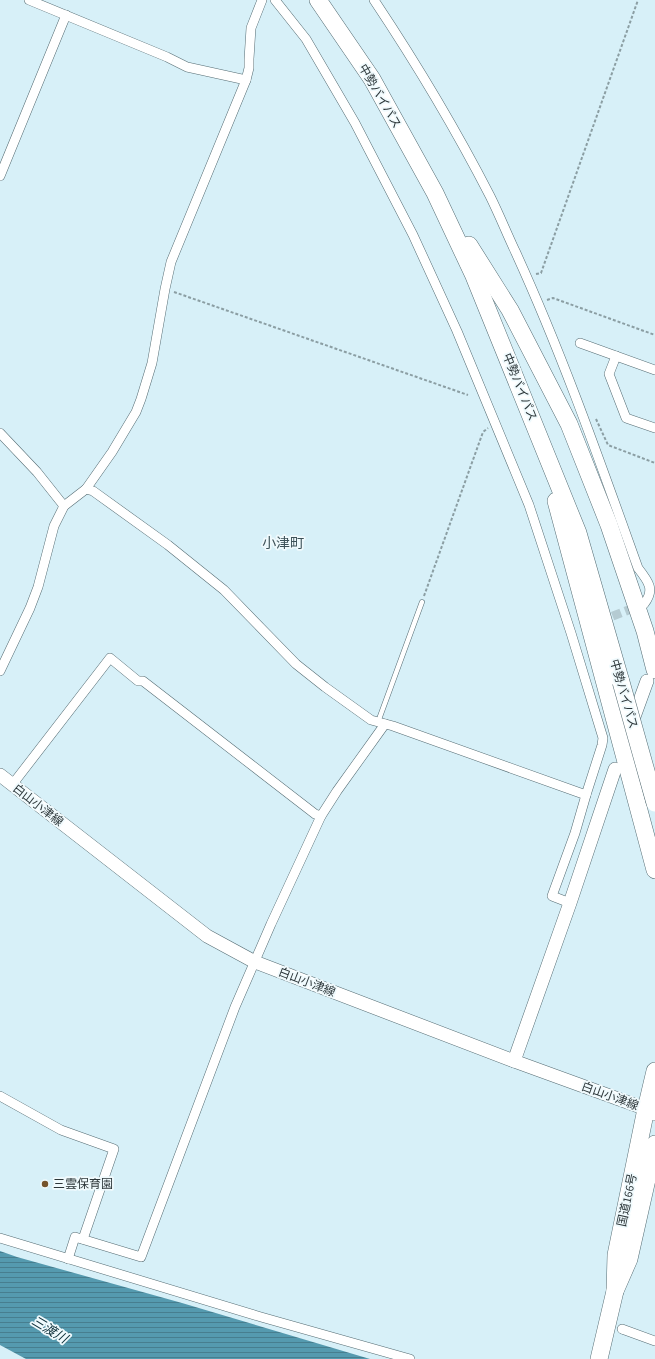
<svg xmlns="http://www.w3.org/2000/svg" width="655" height="1359" font-family="'Source Sans 3','Noto Sans JP',sans-serif">
  <style>
    .water { fill: url(#water-rules) }
    .lines { fill: none; stroke-linecap: round; stroke-linejoin: round }
    .street-tunnel { stroke: #b5cbd2; stroke-width: 9; stroke-dasharray: 9 4.5; stroke-linecap: butt }
    .lane-casing { stroke: #556c73; stroke-width: 5.5 }
    .street-casing { stroke: #556c73; stroke-width: 10 }
    .secondary-casing { stroke: #556c73; stroke-width: 14 }
    .highway-casing { stroke: #556c73; stroke-width: 18 }
    .path { stroke: #8b9ea3; stroke-width: 2; stroke-dasharray: 3 2; stroke-linecap: butt }
    .lane { stroke: #fff; stroke-width: 4.5 }
    .street { stroke: #fff; stroke-width: 9 }
    .secondary { stroke: #fff; stroke-width: 13 }
    .highway { stroke: #fff; stroke-width: 17 }
    .highway-bridge-casing { stroke: #556c73; stroke-width: 18; stroke-linecap: butt }
    .highway-bridge { stroke: #fff; stroke-width: 17 }
    .poi-dot { fill: #75532b; stroke: #f0fafd; stroke-width: 1.5 }
    .labels { text-anchor: middle; stroke-width: 3.5; stroke-linejoin: round; paint-order: stroke }
    .street-label { font-size: 12px; fill: #2c3639; stroke: #f0fafd }
    .poi-label { font-size: 12px; fill: #2c3639; stroke: #f0fafd; text-anchor: start }
    .water-label { font-size: 13px; font-style: italic; fill: #0c2e38; stroke: #f0fafd }
    .quarter-label { font-size: 14px; fill: #3c5158; stroke: #f0fafd }
  </style>
  <defs>
    <pattern id="water-rules" width="6" height="5" patternUnits="userSpaceOnUse"><rect width="6" height="5" fill="#559aaf"/><path d="M0 2.5h6" fill="none" stroke="#477e8f"/></pattern>
  </defs>
  <rect width="100%" height="100%" fill="#d7f0f8"/>
  <!-- water -->
  <polygon class="water" points="0,1251 17,1257 182,1303 370,1359 26,1359 0,1345"/>
  <g class="lines">
    <!-- street-tunnel -->
    <polyline class="street-tunnel" points="600,621 639,606"/>
    <!-- lane casing -->
    <g class="lane-casing">
      <polyline id="lane" points="378,722 422,602"/>
    </g>
    <!-- street casing -->
    <g class="street-casing">
      <g id="street">
        <polyline points="29,0 167,57 187,67 246,80"/>
        <polyline points="275,0 306,39 355,123 413,235 457,331 529,505 571,633 603,738 602,745 586,795"/>
        <path d="M374 0C416 63 455 128 490 196 499 214 507 234 516 253 563 356 600 462 638 568 649 582 655 590 644 604"/>
        <polyline points="0,176 66,15"/>
        <polyline points="580,343 655,370"/>
        <polyline points="616,356 609,374 626,418 655,428"/>
        <polyline points="0,433 37,472 64,506"/>
        <polyline points="86,489 93,491 168,545 224,590 296,664 325,687 371,720 393,726 586,795 575,833 552,896 570,903"/>
        <polyline points="0,671 30,608 38,587 54,526 64,506 86,489 112,452 136,412 141,399 152,363 165,289 171,262 246,80 249,68 249,59 251,28 262,0"/>
        <polyline points="12,785 110,658 138,681 143,681 315,814 321,816"/>
        <polyline points="0,1096 61,1130 114,1149 83,1239"/>
        <polyline points="0,1238 261,1317 410,1359"/>
        <polyline points="68,1259 75,1237 141,1257 235,1007 271,924 321,816 337,791 385,724"/>
        <polyline points="622,1329 655,1341"/>
      </g>
    </g>
    <!-- secondary casing -->
    <g class="secondary-casing">
      <g id="secondary">
        <polyline points="631,725 647,681"/>
        <polyline points="0,775 207,936 255,962 514,1061 646,1109 655,1114"/>
        <polyline points="514,1061 570,903 615,769"/>
      </g>
    </g>
    <!-- highway casing -->
    <g class="highway-casing">
      <g id="highway">
        <polyline points="318,0 372,79 435,193 474,276 578,533 621,682"/>
        <polyline points="469,245 510,310 569,424 609,525 645,631 655,670"/>
        <polyline points="556,501 655,870"/>
        <polyline points="615,1291 616,1255 646,1109 655,1071"/>
        <polyline points="599,1359 615,1291 629,1259 655,1144"/>
      </g>
    </g>
    <!-- path -->
    <g class="path">
      <polyline points="536,274 541,273 638,0"/>
      <polyline points="174,292 468,395"/>
      <polyline points="547,300 553,298 655,335"/>
      <polyline points="596,419 608,445 655,463"/>
      <polyline points="424,596 483,432 488,428"/>
    </g>
    <!-- lane -->
    <use href="#lane" class="lane"/>
    <!-- street -->
    <use href="#street" class="street"/>
    <!-- secondary -->
    <use href="#secondary" class="secondary"/>
    <!-- highway -->
    <use href="#highway" class="highway"/>
    <!-- highway-bridge casing -->
    <g class="highway-bridge-casing">
      <polyline id="highway-bridge" points="621,682 655,803"/>
    </g>
    <!-- highway-bridge -->
    <use href="#highway-bridge" class="highway-bridge"/>
  </g>
  <!-- markers -->
  <circle class="poi-dot" cx="45" cy="1184" r="4"/>
  <g class="labels">
    <!-- street labels -->
    <g class="street-label">
      <text transform="translate(380 96) rotate(60)" y="4">中勢バイパス</text>
      <text transform="translate(520 387) rotate(68)" y="4">中勢バイパス</text>
      <text transform="translate(624 694) rotate(74)" y="4">中勢バイパス</text>
      <text transform="translate(38 805) rotate(38)" y="4">白山小津線</text>
      <text transform="translate(307 982) rotate(21)" y="4">白山小津線</text>
      <text transform="translate(610 1096) rotate(20)" y="4">白山小津線</text>
      <text transform="translate(627 1200) rotate(-78)" y="4">国道166号</text>
    </g>
    <!-- poi labels -->
    <g class="poi-label">
      <text x="53" y="1188">三雲保育園</text>
    </g>
    <!-- water labels -->
    <g class="water-label">
      <text transform="translate(50 1329) rotate(31)" y="5">三渡川</text>
    </g>
    <!-- quarter labels -->
    <g class="quarter-label">
      <text x="283" y="548">小津町</text>
    </g>
  </g>
</svg>
